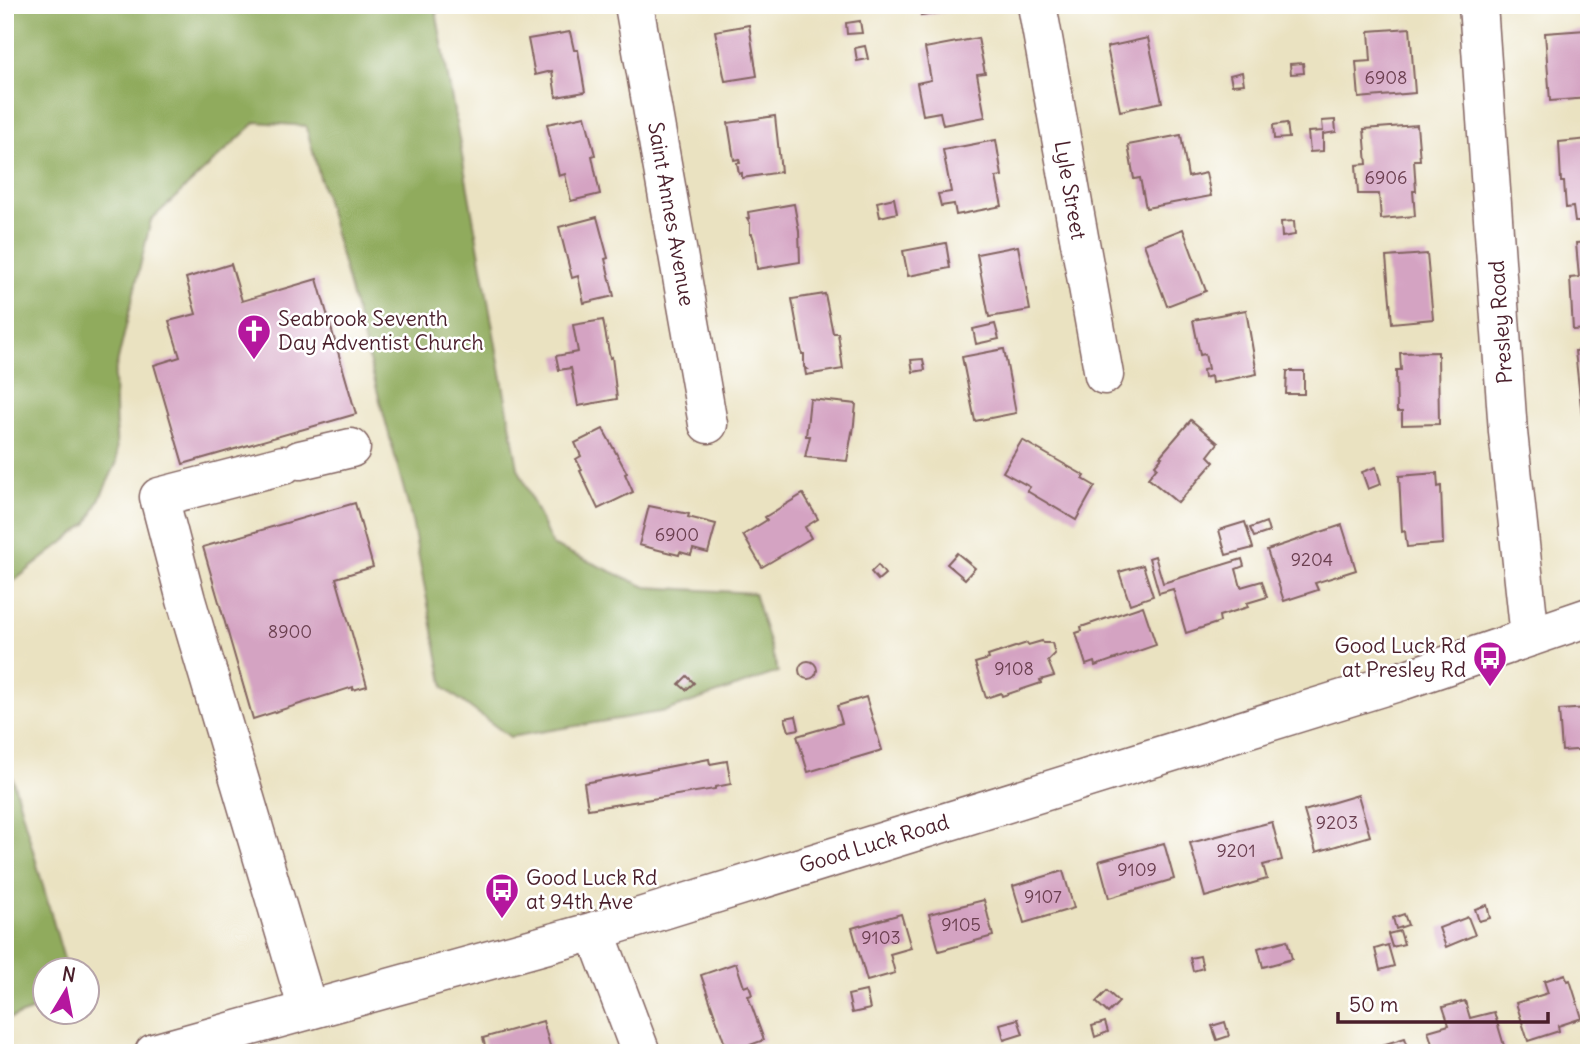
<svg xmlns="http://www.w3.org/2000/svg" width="1594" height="1058" font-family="Delius,sans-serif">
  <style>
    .forest { fill: #90ab5d; stroke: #6d6544; stroke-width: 2 }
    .building { fill: #d4a3c2 }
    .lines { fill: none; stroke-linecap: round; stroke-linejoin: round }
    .minor-casing { stroke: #826360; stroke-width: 41 }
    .major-casing { stroke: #826360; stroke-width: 41 }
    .minor { stroke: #fff; stroke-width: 38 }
    .major { stroke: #fff; stroke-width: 38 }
    .labels { text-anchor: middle; stroke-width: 5; stroke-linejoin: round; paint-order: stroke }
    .number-label { font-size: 18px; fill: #6c4051 }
    .street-label { font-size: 21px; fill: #4a1f2b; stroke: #fff }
    .poi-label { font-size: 21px; fill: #4a1f2b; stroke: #fff; text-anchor: start }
  </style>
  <rect width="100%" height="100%" fill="#fff"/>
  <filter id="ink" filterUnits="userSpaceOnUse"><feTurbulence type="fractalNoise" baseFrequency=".0143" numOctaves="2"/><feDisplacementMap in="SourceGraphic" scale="14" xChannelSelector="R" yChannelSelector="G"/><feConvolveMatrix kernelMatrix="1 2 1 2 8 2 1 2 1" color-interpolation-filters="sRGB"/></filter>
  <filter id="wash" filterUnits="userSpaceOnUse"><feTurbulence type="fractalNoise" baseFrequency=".00686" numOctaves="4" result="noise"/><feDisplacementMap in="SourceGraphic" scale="28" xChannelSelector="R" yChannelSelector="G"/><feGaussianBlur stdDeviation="1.57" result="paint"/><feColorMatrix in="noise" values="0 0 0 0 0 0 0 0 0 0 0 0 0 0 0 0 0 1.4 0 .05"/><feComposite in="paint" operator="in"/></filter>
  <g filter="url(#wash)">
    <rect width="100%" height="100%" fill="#eae2c1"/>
    <!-- forest -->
    <g class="forest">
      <polygon points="5,5 435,5 518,468 552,545 646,587 754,593 778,672 666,711 510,737 444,688 411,516 306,126 256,122 151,220 114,377 117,462 88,523 14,581 5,592"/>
      <polygon points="5,752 67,970 46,970 45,1006 5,1020"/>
    </g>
    <g id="blocks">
      <!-- building -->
      <g class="building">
        <polygon points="919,5 977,5 977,7 921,16"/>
        <polygon points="860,21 862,33 847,34 846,23"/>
        <polygon points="749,25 757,76 725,81 715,31"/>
        <polygon points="1410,28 1415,93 1359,98 1356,62 1371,61 1369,31"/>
        <polygon points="1586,30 1589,35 1589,98 1550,101 1545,33"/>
        <polygon points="570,32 574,50 578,50 585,92 556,97 552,71 535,75 528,39"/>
        <polygon points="978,38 985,73 977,74 985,117 943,125 940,112 923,115 917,83 931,80 925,48"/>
        <polygon points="1148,38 1162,102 1120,111 1107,47"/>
        <polygon points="865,46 868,59 857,61 855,48"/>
        <polygon points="1303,63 1304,73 1291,74 1290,64"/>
        <polygon points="1242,72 1244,84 1232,85 1230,75"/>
        <polygon points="585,116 595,155 592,156 600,194 571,201 565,174 559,176 547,124"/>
        <polygon points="775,116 781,172 742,178 742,173 739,174 737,163 740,163 739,159 734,160 728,123"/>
        <polygon points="1335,120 1336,132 1323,134 1323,151 1310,152 1308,132 1323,131 1322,121"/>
        <polygon points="1287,123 1289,138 1274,139 1273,125"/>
        <polygon points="1417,125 1420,160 1414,160 1416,191 1413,191 1415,216 1381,219 1379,194 1358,194 1356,165 1367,164 1364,129"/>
        <polygon points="1181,135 1188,177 1206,173 1211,196 1146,208 1140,178 1134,179 1128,145"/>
        <polygon points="1589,139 1589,222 1575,222 1573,207 1566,208 1564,182 1561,182 1559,142"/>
        <polygon points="996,140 1002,176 996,177 1002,206 956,215 954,204 941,206 938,194 951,192 943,150"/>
        <polygon points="894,198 897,213 880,217 877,202"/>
        <polygon points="794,204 799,231 800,262 757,269 754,240 752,234 750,234 750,223 747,218 749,218 748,212"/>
        <polygon points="597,217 608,258 605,259 614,296 584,303 578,276 572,278 559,227"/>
        <polygon points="1294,221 1295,235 1282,237 1281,222"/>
        <polygon points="1183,229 1206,291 1167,306 1144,244"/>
        <polygon points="1589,242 1589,329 1573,330 1570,278 1579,277 1576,243"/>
        <polygon points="946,243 950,268 908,276 903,251"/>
        <polygon points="1018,246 1030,310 989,317 977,254"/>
        <polygon points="1427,254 1433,319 1392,323 1386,257"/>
        <polygon points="231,264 242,301 317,279 356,414 183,464 154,365 180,357 169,321 196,314 186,278"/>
        <polygon points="825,294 833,333 838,333 843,369 806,375 805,369 807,369 804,367 804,354 802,354 792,299"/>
        <polygon points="1246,310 1257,374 1212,383 1211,376 1204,378 1203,370 1208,369 1205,354 1200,355 1193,320"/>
        <polygon points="603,320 610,358 612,357 617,399 578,406 571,368 559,370 556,356 578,352 573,325"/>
        <polygon points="995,324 999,339 976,344 973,329"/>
        <polygon points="1004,349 1016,413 975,421 962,357"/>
        <polygon points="1589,350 1589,415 1582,416 1575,351"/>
        <polygon points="1438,352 1439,424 1402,425 1402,412 1397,412 1396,370 1401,370 1400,353"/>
        <polygon points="923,359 925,370 913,372 911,360"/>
        <polygon points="1287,371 1304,371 1304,394 1286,394"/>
        <polygon points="810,399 856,404 853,433 852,432 847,461 805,457 810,436 806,436"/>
        <polygon points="1191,420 1218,443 1208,456 1214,462 1178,503 1148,478 1157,467 1155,465 1162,457 1160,456"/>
        <polygon points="603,429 627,473 625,474 633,492 598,509 580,471 582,470 576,459 581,456 575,443"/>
        <polygon points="1022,440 1085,476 1083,479 1095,486 1076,520 1027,491 1030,487 1003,472"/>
        <polygon points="1376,467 1381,484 1368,489 1362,472"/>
        <polygon points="1437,473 1438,487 1441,486 1443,544 1407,547 1405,531 1402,532 1399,476"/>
        <polygon points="803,494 818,519 805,527 811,538 762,567 743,535 767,520 765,517"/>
        <polygon points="355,503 373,567 336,578 367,686 353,690 353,687 253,719 203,547"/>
        <polygon points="649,506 689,514 688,517 716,524 708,553 693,549 691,555 680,552 679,555 639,545"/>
        <polygon points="1245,522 1253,548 1226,555 1219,530"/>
        <polygon points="1266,522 1269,532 1254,537 1250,528"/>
        <polygon points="1342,525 1356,570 1315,583 1318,590 1284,601 1267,550"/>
        <polygon points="957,553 975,568 965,579 947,564"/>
        <polygon points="1155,556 1163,583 1242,559 1244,566 1236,569 1241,587 1262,581 1267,597 1247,603 1248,607 1219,616 1220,622 1186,633 1173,589 1159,593 1149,558"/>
        <polygon points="878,565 885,574 878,580 871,572"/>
        <polygon points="1143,565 1153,596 1130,604 1119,572"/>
        <polygon points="1143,606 1156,645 1095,666 1094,662 1086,665 1076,633 1082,631 1081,627"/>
        <polygon points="1042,641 1043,643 1052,643 1055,654 1048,661 1054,676 1040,680 1041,683 1002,696 1001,693 986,698 975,663 989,659 988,656 1027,643 1028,645"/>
        <circle cx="808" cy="670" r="9"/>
        <polygon points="687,676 694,683 686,690 679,684"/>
        <polygon points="866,697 882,750 808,772 797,736 842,723 837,706"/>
        <polygon points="1589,708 1589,749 1562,751 1559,710"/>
        <polygon points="796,716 799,729 789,731 785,718"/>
        <polygon points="709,759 710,764 727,761 731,784 715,787 715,789 588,809 584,783"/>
        <polygon points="1358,795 1370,836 1316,852 1304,811"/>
        <polygon points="1272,822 1282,860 1263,865 1267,879 1205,897 1190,843"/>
        <polygon points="1164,843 1174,879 1109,898 1099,861"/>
        <polygon points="1063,871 1074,908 1024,923 1013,886"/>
        <polygon points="984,900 993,936 939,951 929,914"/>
        <polygon points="1487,905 1490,918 1479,921 1475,909"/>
        <polygon points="901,914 911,948 890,954 895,973 867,981 852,928"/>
        <polygon points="1404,914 1408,925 1396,929 1393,918"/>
        <polygon points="1468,917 1475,935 1446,947 1439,928"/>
        <polygon points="1400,931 1404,944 1392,947 1388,934"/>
        <polygon points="1287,940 1292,959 1263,967 1258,948"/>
        <polygon points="1388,945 1394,966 1380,970 1375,949"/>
        <polygon points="1200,956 1203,968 1193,971 1190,958"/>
        <polygon points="736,963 744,987 749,985 752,995 748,996 764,1040 728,1053 701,975"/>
        <polygon points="1565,974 1567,981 1570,980 1582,1018 1558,1026 1559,1031 1528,1041 1516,1003 1548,993 1544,981"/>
        <polygon points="866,991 870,1009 852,1013 848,995"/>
        <polygon points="1107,991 1119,1002 1108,1013 1096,1002"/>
        <polygon points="1465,1001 1470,1018 1494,1012 1505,1049 1492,1053 1435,1053 1428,1031 1449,1025 1443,1007"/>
        <polygon points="1018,1019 1023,1034 1004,1040 1000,1024"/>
        <polygon points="543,1021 552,1053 487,1053 483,1038"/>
        <polygon points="1105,1022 1108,1032 1095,1037 1092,1026"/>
        <polygon points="1225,1022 1229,1036 1217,1040 1212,1026"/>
        <polygon points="1405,1038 1410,1053 1359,1053 1359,1052"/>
      </g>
    </g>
  </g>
  <g filter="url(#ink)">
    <use href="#blocks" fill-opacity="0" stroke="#826360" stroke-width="2"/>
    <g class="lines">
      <!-- minor casing -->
      <g class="minor-casing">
        <g id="minor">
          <polyline points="634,5 708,424"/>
          <polyline points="1037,5 1104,375"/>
          <polyline points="1478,5 1508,432 1530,637"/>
          <polyline points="300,460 351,448"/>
          <polyline points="283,465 159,497 186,600 308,1010"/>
          <polyline points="595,931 641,1053"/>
        </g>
      </g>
      <!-- major casing -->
      <g class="major-casing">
        <polyline id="major" points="154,1053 595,931 1401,681 1589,617"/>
      </g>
      <!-- minor -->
      <use href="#minor" class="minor"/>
      <!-- major -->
      <use href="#major" class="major"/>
    </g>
  </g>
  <!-- icons -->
  <defs>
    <g id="church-pin" transform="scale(1.75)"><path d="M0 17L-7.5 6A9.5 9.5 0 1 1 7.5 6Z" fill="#b5179e" stroke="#fff"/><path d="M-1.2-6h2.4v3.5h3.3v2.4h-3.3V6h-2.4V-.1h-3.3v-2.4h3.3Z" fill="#fff"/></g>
    <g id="bus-pin" transform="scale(1.75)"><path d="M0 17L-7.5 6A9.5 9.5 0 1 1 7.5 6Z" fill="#b5179e" stroke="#fff"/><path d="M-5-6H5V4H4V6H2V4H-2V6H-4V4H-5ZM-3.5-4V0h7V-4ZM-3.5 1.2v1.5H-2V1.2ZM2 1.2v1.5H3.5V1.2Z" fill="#fff"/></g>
  </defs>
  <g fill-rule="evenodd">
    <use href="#church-pin" x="254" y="331"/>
    <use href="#bus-pin" x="1490" y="658"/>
    <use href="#bus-pin" x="502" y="890"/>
  </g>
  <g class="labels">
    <!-- number labels -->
    <g class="number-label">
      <text x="1386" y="84">6908</text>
      <text x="1386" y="184">6906</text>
      <text x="677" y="541">6900</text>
      <text x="1312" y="566">9204</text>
      <text x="290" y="638">8900</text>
      <text x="1014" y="675">9108</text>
      <text x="1337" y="829">9203</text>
      <text x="1236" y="857">9201</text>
      <text x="1137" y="876">9109</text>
      <text x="1043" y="903">9107</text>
      <text x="961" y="931">9105</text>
      <text x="881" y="944">9103</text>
    </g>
    <!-- street labels -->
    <g class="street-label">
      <text transform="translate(1070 190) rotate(80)" y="7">Lyle Street</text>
      <text transform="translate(671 214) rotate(80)" y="7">Saint Annes Avenue</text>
      <text transform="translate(1501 322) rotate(-94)" y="7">Presley Road</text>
      <text transform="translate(874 844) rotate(-17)" y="7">Good Luck Road</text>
    </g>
    <!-- poi labels -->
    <g class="poi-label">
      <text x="278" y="326">Seabrook Seventh<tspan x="278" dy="24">Day Adventist Church</tspan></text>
      <text x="1466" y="653" text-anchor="end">Good Luck Rd<tspan x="1466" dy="24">at Presley Rd</tspan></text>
      <text x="526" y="885">Good Luck Rd<tspan x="526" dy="24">at 94th Ave</tspan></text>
    </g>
  </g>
  <!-- margin -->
  <rect width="1594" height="1058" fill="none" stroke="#fff" stroke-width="28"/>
  <!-- north arrow -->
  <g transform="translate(66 991) rotate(10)"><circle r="33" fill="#ffffff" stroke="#b7a5aa" stroke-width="2"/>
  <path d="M0-5L12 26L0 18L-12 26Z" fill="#b5179e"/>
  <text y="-10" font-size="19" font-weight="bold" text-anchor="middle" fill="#4a1f2b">N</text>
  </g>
  <!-- scale -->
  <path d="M1338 1012v10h210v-10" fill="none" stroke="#4a1f2b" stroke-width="3.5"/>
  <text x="1349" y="1012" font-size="21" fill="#4a1f2b" stroke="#ffffff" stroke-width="5" paint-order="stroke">50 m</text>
</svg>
